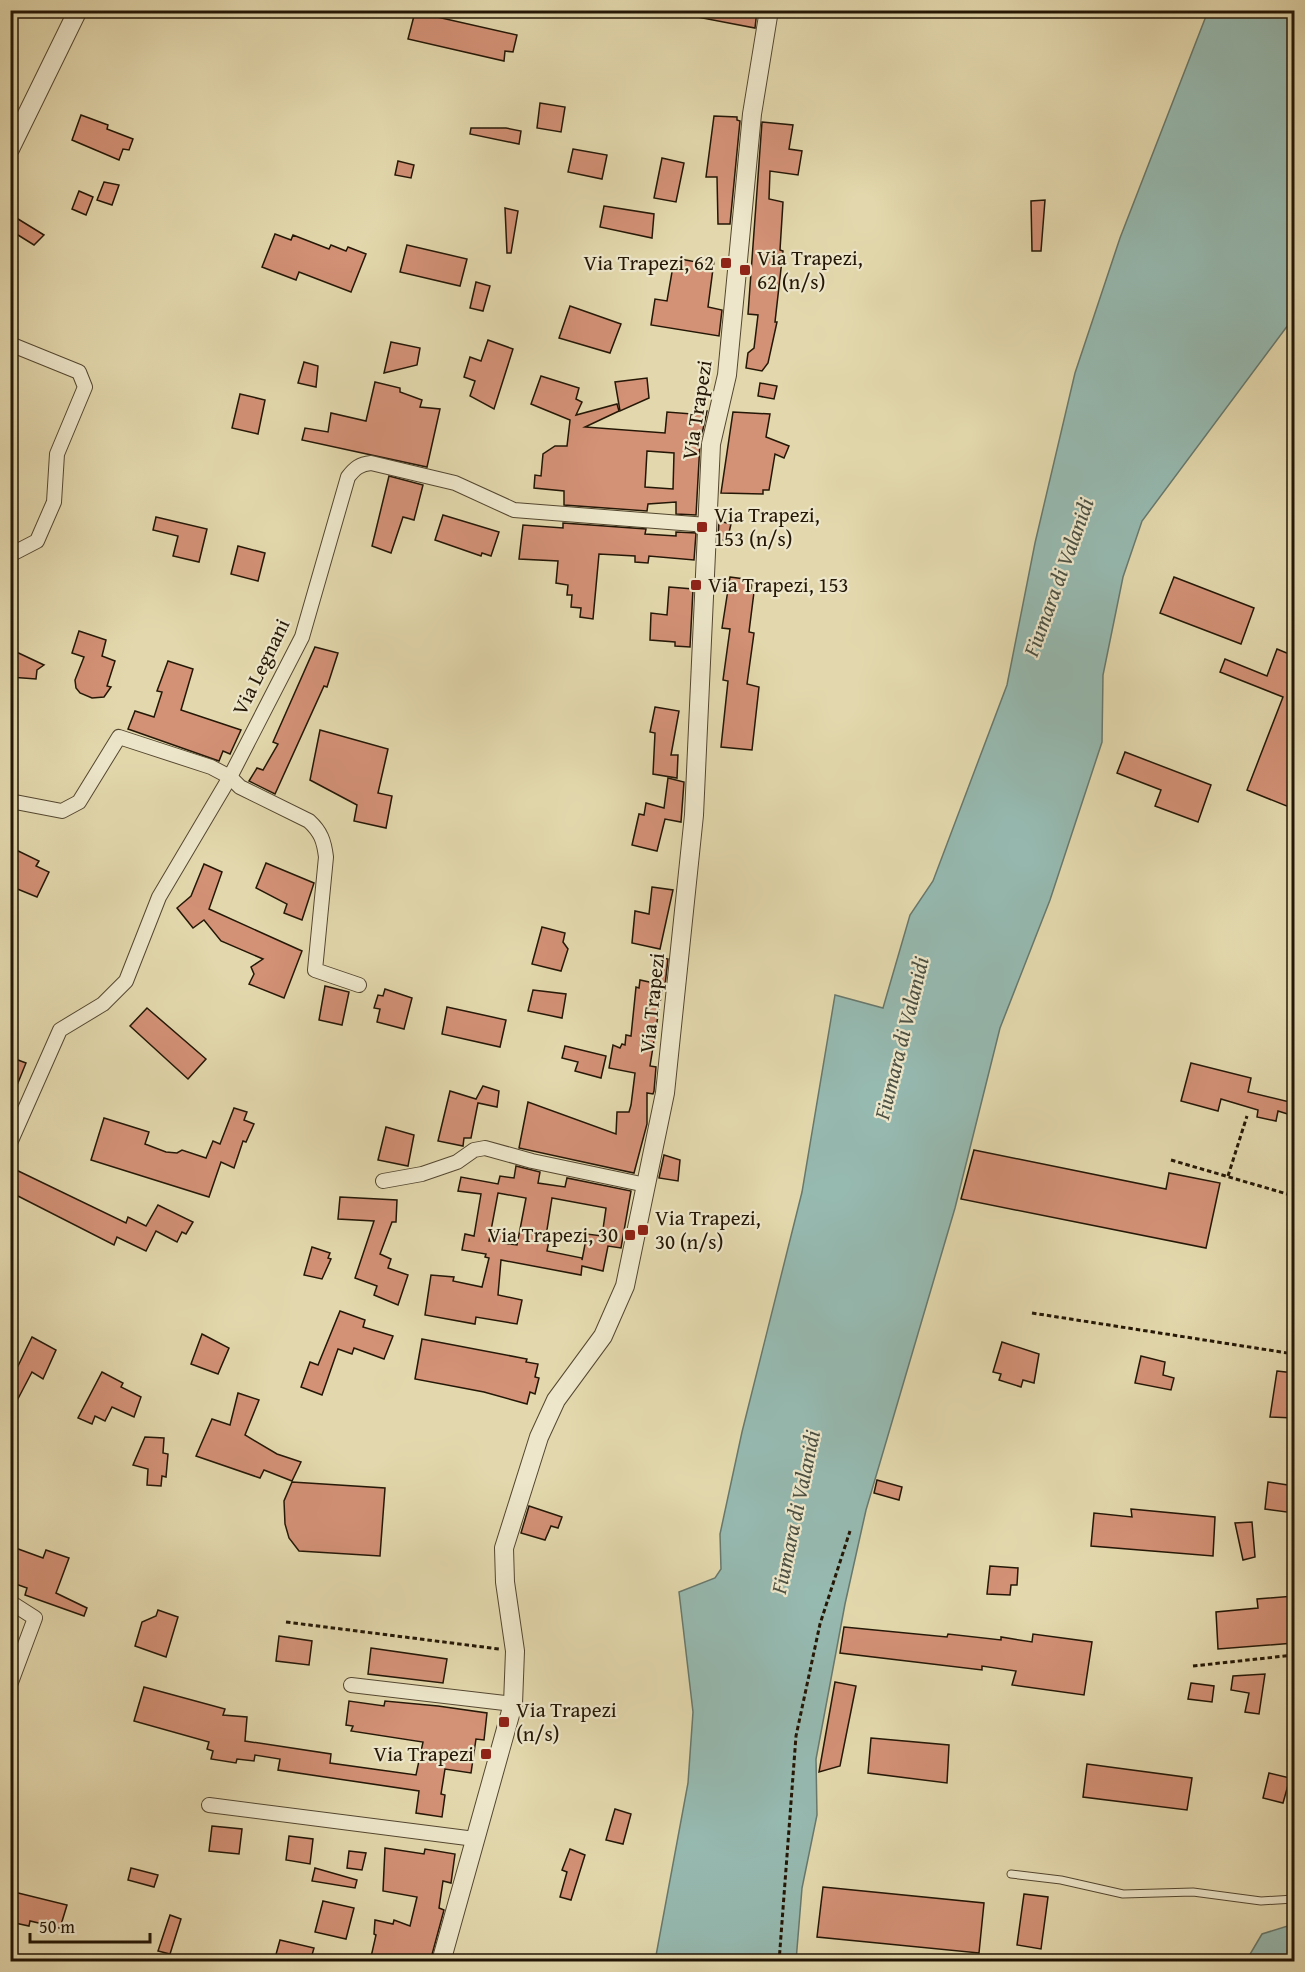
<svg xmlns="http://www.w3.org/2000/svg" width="1305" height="1972" font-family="'Gentium Book Plus',serif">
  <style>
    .water { fill: #96b9b0; stroke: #68786c; stroke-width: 1.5 }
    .building { fill: #d39176; stroke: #241706; stroke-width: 1.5; fill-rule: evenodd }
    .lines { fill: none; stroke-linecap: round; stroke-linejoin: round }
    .service-casing { stroke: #544730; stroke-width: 9 }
    .minor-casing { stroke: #544730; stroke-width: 16 }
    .tertiary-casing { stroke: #544730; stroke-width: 20 }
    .path { stroke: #241706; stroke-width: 3; stroke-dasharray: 4.5 3; stroke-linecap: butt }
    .service { stroke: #ede6ca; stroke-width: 7 }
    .minor { stroke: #ede6ca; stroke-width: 14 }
    .tertiary { stroke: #ede6ca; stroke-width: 18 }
    .poi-dot { fill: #8f2418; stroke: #ede6ca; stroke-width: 2 }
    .labels { text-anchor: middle; stroke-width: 4.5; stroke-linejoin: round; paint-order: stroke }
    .poi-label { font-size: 21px; fill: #241706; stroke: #ede6ca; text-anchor: start }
    .street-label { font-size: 21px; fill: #241706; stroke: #ede6ca }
    .water-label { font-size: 22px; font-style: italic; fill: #4c5042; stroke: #ede6ca }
  </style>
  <rect width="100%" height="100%" fill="#e3d8ad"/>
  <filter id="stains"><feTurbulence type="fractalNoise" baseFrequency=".00333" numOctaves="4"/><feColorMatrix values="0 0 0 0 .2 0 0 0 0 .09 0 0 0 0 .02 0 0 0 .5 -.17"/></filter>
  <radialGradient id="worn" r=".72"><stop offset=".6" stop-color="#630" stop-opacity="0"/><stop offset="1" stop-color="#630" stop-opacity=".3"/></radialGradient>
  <!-- water -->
  <g class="water">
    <polygon points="1208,11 1294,11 1294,317 1142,521 1123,577 1103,675 1102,742 1050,900 1000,1028 955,1208 866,1510 845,1604 816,1759 817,1815 802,1888 796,1961 655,1961 688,1783 693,1712 679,1592 715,1578 721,1569 720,1534 742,1432 802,1192 835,995 883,1008 910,915 933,881 1007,685 1035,543 1075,373 1120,238"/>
    <polygon points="1294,1924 1294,1961 1246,1961 1262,1934"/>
  </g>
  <!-- building -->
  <g class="building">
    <polygon points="698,10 757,10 755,28 697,17"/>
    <polygon points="415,12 517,35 513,52 505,51 504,61 408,39"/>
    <polygon points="540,103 565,107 561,132 537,128"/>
    <polygon points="81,115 108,125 107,129 133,139 129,150 123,149 119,160 72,140"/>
    <polygon points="714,116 737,117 737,120 740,121 730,224 718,224 717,177 706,177"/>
    <polygon points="762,122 793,125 789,149 802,151 798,175 770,171 769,199 783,202 780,250 783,251 775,322 777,322 768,363 762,371 746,368 748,353 754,348 758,315 748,314"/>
    <polygon points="471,128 506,128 521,131 519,144 470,134"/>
    <polygon points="573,149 607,155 602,179 568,172"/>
    <polygon points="662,158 684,163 676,202 654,198"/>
    <polygon points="398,161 414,165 411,178 395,175"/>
    <polygon points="104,182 119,185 112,205 97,200"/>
    <polygon points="79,191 93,197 86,215 72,209"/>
    <polygon points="1045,200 1041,251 1032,251 1031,201"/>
    <polygon points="604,206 654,214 652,238 600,227"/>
    <polygon points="505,208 518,211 511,253 507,253"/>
    <polygon points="10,214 44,235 34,245 10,230"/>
    <polygon points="275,234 291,240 293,235 329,249 331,245 346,251 348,247 366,254 351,292 299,272 296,280 262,267"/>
    <polygon points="407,245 467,259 460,286 400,272"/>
    <polygon points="697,258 714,261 708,307 722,310 719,336 651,325 655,299 667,301 673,266 679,267 680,259 696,262"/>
    <polygon points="476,282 490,286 483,311 470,308"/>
    <polygon points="570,306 621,324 610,353 559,338"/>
    <polygon points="488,340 513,349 494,409 470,396 475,381 464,377 470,357 481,361"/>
    <polygon points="391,342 420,348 417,365 384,373"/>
    <polygon points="304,362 318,366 316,387 298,383"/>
    <path d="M541 376 579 388 576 399 582 402 576 415 617 404 619 411 585 427 665 433 667 412 692 414 693 411H707L700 443 696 515 676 514V502L648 504 647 511 564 505V491L534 488 535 475 541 476 543 454 555 446H567L570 420 531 404ZM647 451 674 453 673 489 645 487Z"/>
    <polygon points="647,378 649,398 620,411 615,382"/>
    <polygon points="375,382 400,388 400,392 422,400 420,407 440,409 427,467 302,440 305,428 328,432 331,413 366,421"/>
    <polygon points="760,383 777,386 774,399 758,396"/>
    <polygon points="240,394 265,400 258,434 232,428"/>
    <polygon points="733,412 770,414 766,437 789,446 784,458 775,454 769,490 763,490 763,494 721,493"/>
    <polygon points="389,476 423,485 414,520 403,517 391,553 372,546"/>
    <polygon points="443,515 499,532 491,556 482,553 481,556 435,540"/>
    <polygon points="156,517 207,529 199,562 173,556 178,536 153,530"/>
    <polygon points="719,521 731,524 727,541 718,539"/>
    <polygon points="563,523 646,529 645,534 676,536 676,532 696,533 694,560 649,556 648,563 635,562 635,556 599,554 593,619 580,617 581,608 571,607 572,595 567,595 568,585 556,583 558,561 519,559 523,525 563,528"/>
    <polygon points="238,546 265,553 258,581 231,574"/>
    <polygon points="730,577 752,580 751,592 754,592 749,632 754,633 747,684 759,687 752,750 721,747 728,681 723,680 730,629 722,628"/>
    <polygon points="1174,577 1254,608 1241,644 1160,613"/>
    <polygon points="669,587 693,589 690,647 675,646 675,642 650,640 651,613 667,615"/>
    <polygon points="79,631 106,640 102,656 115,661 107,686 111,687 104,697 92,698 80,693 76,688 75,680 84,657 72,653"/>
    <polygon points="315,647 338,653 327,687 324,686 275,794 249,781 257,768 263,770 278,744 273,742"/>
    <polygon points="10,649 44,665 37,670 36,679 10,677"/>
    <polygon points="1277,649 1294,656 1294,809 1247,790 1283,697 1220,672 1225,659 1267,676"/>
    <polygon points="168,661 193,669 181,710 241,730 230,754 223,751 219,761 128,729 135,711 154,717 162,692 157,691"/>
    <polygon points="655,707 679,711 671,755 678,755 677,778 653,774 655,733 650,732"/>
    <polygon points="320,730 388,749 378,793 392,796 386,828 354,821 357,805 310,780"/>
    <polygon points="1125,752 1211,785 1198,822 1155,806 1161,790 1117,773"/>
    <polygon points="668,778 684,782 681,822 665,819 657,851 632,845 639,814 644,815 646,803 664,808"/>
    <polygon points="10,847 39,861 36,866 49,872 37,897 10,886"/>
    <polygon points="266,863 314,883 302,920 284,913 287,904 256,888"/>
    <polygon points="204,864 222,872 209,909 302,951 284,998 249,984 254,974 251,967 263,959 221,941 204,920 193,928 177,908 191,896"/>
    <polygon points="652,887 673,890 660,949 632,943 635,911 649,914"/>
    <polygon points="542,927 565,933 563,942 568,949 561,971 532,964"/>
    <polygon points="658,957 668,959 665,985 654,983 663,984 650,1066 656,1067 654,1091 653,1094 647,1093 647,1124 634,1173 519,1148 528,1102 616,1134 617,1112 629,1112 631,1105 635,1073 609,1068 613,1045 620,1048 622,1044 625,1045 626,1035 631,1036 636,987 639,988 640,980 654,983"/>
    <polygon points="325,986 349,992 342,1025 319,1020"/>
    <polygon points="385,989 412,998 404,1029 377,1022 380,1009 374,1008 378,995 383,996"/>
    <polygon points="533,990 566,994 562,1018 528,1011"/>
    <polygon points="447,1007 506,1020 500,1047 442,1034"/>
    <polygon points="147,1008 206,1059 188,1079 130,1026"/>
    <polygon points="565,1046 606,1056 601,1078 575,1071 578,1062 562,1058"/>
    <polygon points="10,1057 26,1063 11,1100 10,1100"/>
    <polygon points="1191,1063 1251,1078 1248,1092 1294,1103 1294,1116 1278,1111 1276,1121 1257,1117 1258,1110 1221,1099 1218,1111 1181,1101"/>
    <polygon points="483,1086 499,1091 497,1107 478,1103 471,1138 464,1138 463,1146 438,1141 450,1091 476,1099"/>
    <polygon points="234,1108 247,1112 244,1120 254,1124 246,1142 243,1141 234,1168 221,1162 209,1197 91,1160 104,1118 149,1132 145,1144 166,1152 177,1153 182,1150 206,1158 213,1141 220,1144"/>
    <polygon points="386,1127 414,1135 408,1166 378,1160"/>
    <polygon points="974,1150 1166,1189 1169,1173 1220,1183 1206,1248 961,1199"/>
    <polygon points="664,1155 680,1160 678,1181 659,1178"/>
    <path d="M516 1166 540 1172 538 1183 565 1187 567 1178 631 1191 621 1248 608 1246 603 1271 582 1266 581 1275 501 1260 498 1295 522 1300 517 1324 476 1317 475 1324 425 1315 431 1275 454 1277 453 1281 482 1287 489 1258 485 1257 486 1254 462 1250 465 1234 474 1236 481 1194 458 1191 461 1177 498 1184 500 1176 514 1178ZM498 1193 526 1198 517 1245 503 1243 504 1230 496 1228 493 1241H489ZM552 1198 606 1208 602 1236 587 1234 582 1260V1258L547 1251 550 1236H546Z"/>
    <polygon points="10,1167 126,1223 128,1217 146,1226 158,1205 193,1222 186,1234 182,1232 177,1242 156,1231 146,1251 117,1237 114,1245 10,1192"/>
    <polygon points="340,1197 397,1200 396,1222 392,1222 380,1254 391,1259 388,1268 408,1275 398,1305 374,1295 377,1286 355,1278 374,1221 338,1219"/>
    <polygon points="312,1247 330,1253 328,1258 331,1259 322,1279 304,1275"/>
    <polygon points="340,1311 365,1320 363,1327 393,1336 384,1359 354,1348 352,1354 338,1349 322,1395 301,1387 310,1362 318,1365"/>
    <polygon points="202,1334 229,1348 218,1374 191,1364"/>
    <polygon points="32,1337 56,1350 43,1379 32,1372 10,1414 10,1361 18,1366"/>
    <polygon points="422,1339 527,1359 526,1362 538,1364 535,1377 539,1378 535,1394 530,1392 527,1404 484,1392 415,1379"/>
    <polygon points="1002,1342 1039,1354 1034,1383 1023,1380 1021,1387 999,1380 1001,1374 993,1372"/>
    <polygon points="1141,1356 1165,1362 1163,1375 1174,1378 1171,1390 1135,1383"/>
    <polygon points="1277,1371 1294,1373 1294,1418 1270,1417"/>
    <polygon points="102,1372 123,1383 121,1387 141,1397 134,1417 112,1407 105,1421 95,1416 92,1424 78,1418"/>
    <polygon points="238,1393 259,1400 245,1435 277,1454 301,1462 292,1481 264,1470 260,1478 196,1456 212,1419 230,1425"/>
    <polygon points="145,1437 164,1438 163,1453 168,1454 166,1477 162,1476 161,1486 147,1485 148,1469 133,1465"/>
    <polygon points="877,1480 902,1487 899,1500 874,1493"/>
    <polygon points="292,1482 385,1488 380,1556 299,1551 289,1538 285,1524 284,1501"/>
    <polygon points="1268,1482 1294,1486 1294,1513 1265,1509"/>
    <polygon points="529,1506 562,1517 558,1528 551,1526 545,1540 521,1533"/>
    <polygon points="1131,1509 1215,1517 1213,1556 1091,1546 1094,1513 1132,1517"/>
    <polygon points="1252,1522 1255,1557 1243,1560 1235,1523"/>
    <polygon points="10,1546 43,1558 46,1550 69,1558 56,1593 87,1608 84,1616 25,1595 27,1588 10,1582"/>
    <polygon points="990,1566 1018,1568 1017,1585 1011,1585 1010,1595 987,1594"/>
    <polygon points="1294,1596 1294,1643 1218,1649 1216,1612 1258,1608 1257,1599"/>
    <polygon points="158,1610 178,1617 166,1657 135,1646 142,1622 156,1616"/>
    <polygon points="844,1627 947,1637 948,1634 1001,1640 1001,1637 1032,1642 1033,1634 1092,1642 1084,1695 1012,1685 1016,1671 982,1666 982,1670 840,1653"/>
    <polygon points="279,1636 312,1641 309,1665 276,1661"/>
    <polygon points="371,1648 447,1659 443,1683 368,1674"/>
    <polygon points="1265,1674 1259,1714 1245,1712 1249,1693 1231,1690 1233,1676"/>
    <polygon points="835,1682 856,1686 840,1766 819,1772"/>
    <polygon points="1191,1683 1214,1686 1212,1702 1188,1699"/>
    <polygon points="144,1687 225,1709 223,1715 247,1717 245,1741 331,1754 330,1763 416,1775 423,1742 351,1731 353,1726 346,1725 349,1701 384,1706 385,1701 438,1706 487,1713 484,1740 476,1739 471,1773 445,1769 441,1794 445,1795 442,1817 416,1813 419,1791 278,1770 280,1759 255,1755 254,1761 237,1759 236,1763 211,1759 213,1751 207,1749 209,1742 134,1721"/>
    <polygon points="871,1738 949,1745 947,1783 868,1773"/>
    <polygon points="1087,1764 1192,1778 1187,1810 1083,1797"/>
    <polygon points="1269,1773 1290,1778 1283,1803 1263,1798"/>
    <polygon points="615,1809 631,1814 623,1844 606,1840"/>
    <polygon points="212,1826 242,1829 239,1854 209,1851"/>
    <polygon points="289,1836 313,1839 310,1864 286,1860"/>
    <polygon points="385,1848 424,1854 425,1849 455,1854 451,1883 443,1881 439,1908 444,1910 430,1962 391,1962 371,1957 376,1935 374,1934 375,1920 393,1924 394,1920 410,1926 417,1897 383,1891"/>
    <polygon points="570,1849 585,1855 571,1900 560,1897 567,1872 562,1870"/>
    <polygon points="349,1851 366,1853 362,1870 347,1868"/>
    <polygon points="131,1868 158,1875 154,1887 128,1880"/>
    <polygon points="315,1868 357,1880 355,1888 312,1881"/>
    <polygon points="823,1887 984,1903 979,1953 817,1937"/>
    <polygon points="10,1891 67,1905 60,1928 30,1921 29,1926 10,1922"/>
    <polygon points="1024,1894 1048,1897 1041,1949 1017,1945"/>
    <polygon points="323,1901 354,1908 346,1939 315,1932"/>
    <polygon points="170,1915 181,1919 170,1954 158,1951"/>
    <polygon points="280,1940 314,1948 310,1962 285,1962 275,1958"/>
  </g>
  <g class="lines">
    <!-- service casing -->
    <g class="service-casing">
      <polyline id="service" points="1011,1874 1061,1880 1123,1894 1193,1892 1261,1901 1294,1899"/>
    </g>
    <!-- minor casing -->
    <g class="minor-casing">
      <g id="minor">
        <polyline points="10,344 79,372 85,387 57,454 54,502 37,541 10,555"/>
        <path d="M10 801 62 811 79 802 119 737 211 767 230 777 240 787 309 821C321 832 324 841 326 857L315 970 359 985"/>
        <path d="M10 1143 60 1030 103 1004 126 981 159 897 230 777 302 637 348 477C355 468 360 464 371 463L455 483 514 510 707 525"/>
        <polyline points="383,1181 422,1174 457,1162 474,1150 485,1148 532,1161 646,1185"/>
        <polyline points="10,1602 35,1618 10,1685"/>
        <polyline points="351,1685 513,1704"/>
        <polyline points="209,1805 475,1839"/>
      </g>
    </g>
    <!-- tertiary casing -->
    <g class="tertiary-casing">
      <g id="tertiary">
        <polyline points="10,149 78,10"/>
        <polyline points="441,1962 513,1704 515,1651 505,1582 504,1548 539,1437 556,1400 603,1336 625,1286 665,1093 694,815 711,444 727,375 752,114 769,10"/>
      </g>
    </g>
    <!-- path -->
    <g class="path">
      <polyline points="1171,1160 1294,1196"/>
      <polyline points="1228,1176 1247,1116"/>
      <polyline points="1032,1313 1294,1354"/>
      <polyline points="286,1622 499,1649"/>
      <polyline points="1193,1666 1294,1655"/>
      <polyline points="349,1962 361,1956 385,1962"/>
      <polyline points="779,1962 796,1736 820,1624 850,1531"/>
    </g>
    <!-- service -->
    <use href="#service" class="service"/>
    <!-- minor -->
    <use href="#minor" class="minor"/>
    <!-- tertiary -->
    <use href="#tertiary" class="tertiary"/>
  </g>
  <!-- markers -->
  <g class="poi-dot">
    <rect x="720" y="257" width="12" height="12" rx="3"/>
    <rect x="739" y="264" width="12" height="12" rx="3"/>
    <rect x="696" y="521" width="12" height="12" rx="3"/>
    <rect x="690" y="579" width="12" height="12" rx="3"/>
    <rect x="637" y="1224" width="12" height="12" rx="3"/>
    <rect x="624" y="1229" width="12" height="12" rx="3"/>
    <rect x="498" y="1716" width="12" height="12" rx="3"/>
    <rect x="480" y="1748" width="12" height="12" rx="3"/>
  </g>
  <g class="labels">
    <!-- poi labels -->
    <g class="poi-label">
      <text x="757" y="265">Via Trapezi,<tspan x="757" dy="24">62 (n/s)</tspan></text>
      <text x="714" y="270" text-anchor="end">Via Trapezi, 62</text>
      <text x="714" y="522">Via Trapezi,<tspan x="714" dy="24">153 (n/s)</tspan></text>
      <text x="708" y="592">Via Trapezi, 153</text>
      <text x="655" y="1225">Via Trapezi,<tspan x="655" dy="24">30 (n/s)</tspan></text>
      <text x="618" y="1242" text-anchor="end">Via Trapezi, 30</text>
      <text x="516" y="1717">Via Trapezi<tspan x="516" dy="24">(n/s)</tspan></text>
      <text x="474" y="1761" text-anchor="end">Via Trapezi</text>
    </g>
    <!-- street labels -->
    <g class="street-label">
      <text transform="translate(697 410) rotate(-81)" y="7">Via Trapezi</text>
      <text transform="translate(261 667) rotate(-64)" y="7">Via Legnani</text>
      <text transform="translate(652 1003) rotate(-84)" y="7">Via Trapezi</text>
    </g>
    <!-- water labels -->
    <g class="water-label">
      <text transform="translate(1058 577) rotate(-70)" y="8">Fiumara di Valanidi</text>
      <text transform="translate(901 1038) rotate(-76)" y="8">Fiumara di Valanidi</text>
      <text transform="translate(795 1512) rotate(-78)" y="8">Fiumara di Valanidi</text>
    </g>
  </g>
  <!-- margin -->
  <rect width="1305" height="1972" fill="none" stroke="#e3d8ad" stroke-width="36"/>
  <rect x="12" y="12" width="1281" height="1948" fill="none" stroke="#241706" stroke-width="3"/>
  <rect x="18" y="18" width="1269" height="1936" fill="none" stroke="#241706" stroke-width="1.5"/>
  <!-- scale -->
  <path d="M30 1933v9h120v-9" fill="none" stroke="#241706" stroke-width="3"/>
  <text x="39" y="1933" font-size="18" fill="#241706" stroke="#ede6ca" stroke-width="4.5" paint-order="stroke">50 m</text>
  <rect width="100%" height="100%" filter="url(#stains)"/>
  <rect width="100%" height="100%" fill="url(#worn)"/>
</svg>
